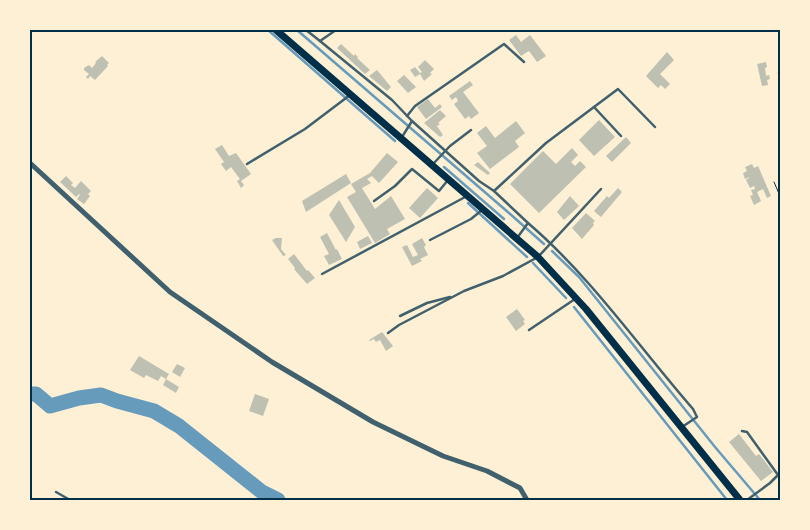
<svg xmlns="http://www.w3.org/2000/svg" width="810" height="530" font-family="Rubik,sans-serif">
  <style>
    .lines { fill: none; stroke-linecap: round; stroke-linejoin: round }
    .stream { stroke: #669bbc; stroke-width: 2.5 }
    .river { stroke: #669bbc; stroke-width: 15 }
    .building { fill: #bec0b2 }
    .path { stroke: #003049; stroke-width: 1 }
    .service { stroke: #3f606c; stroke-width: 2.5 }
    .minor { stroke: #3f606c; stroke-width: 5 }
    .secondary { stroke: #003049; stroke-width: 7 }
    .neatline { fill: none; stroke: #003049; stroke-width: 2 }
  </style>
  <rect width="100%" height="100%" fill="#fdf0d5"/>
  <g class="lines">
    <!-- stream -->
    <g class="stream">
      <polyline points="268,30 395,141"/>
      <polyline points="297,30 509,213 544,244"/>
      <polyline points="444,167 504,219"/>
      <polyline points="468,203 527,257"/>
      <polyline points="552,251 579,277 715,447 760,500"/>
      <polyline points="533,263 566,298"/>
      <polyline points="574,307 727,500"/>
    </g>
    <!-- river -->
    <polyline class="river" points="30,394 36,394 50,406 79,398 101,395 117,401 154,411 179,426 262,492 278,500"/>
  </g>
  <!-- building -->
  <g class="building">
    <polygon points="516,35 521,42 530,35 546,56 537,62 529,51 521,56 509,40"/>
    <polygon points="341,44 354,56 355,54 358,57 357,58 370,70 365,74 337,48"/>
    <polygon points="667,52 674,60 660,74 670,84 665,89 661,85 658,88 646,76"/>
    <polygon points="102,56 109,63 107,65 108,66 95,80 90,76 88,79 86,77 89,74 84,70 84,68 89,65 92,68 96,63 95,62"/>
    <polygon points="425,60 434,69 430,73 432,74 424,81 420,74 415,77 410,70 415,67 420,73 422,72 418,67"/>
    <polygon points="766,62 767,67 765,68 766,76 769,75 770,79 767,80 768,85 762,86 757,64"/>
    <polygon points="377,70 391,87 387,91 369,76"/>
    <polygon points="404,75 416,87 408,93 397,81"/>
    <polygon points="470,81 473,85 463,92 479,113 471,119 469,116 465,119 454,104 458,101 456,97 452,100 449,96"/>
    <polygon points="428,99 435,108 440,104 442,107 426,119 417,107"/>
    <polygon points="440,110 446,116 438,123 440,124 437,126 443,135 440,137 424,123"/>
    <polygon points="599,120 615,137 594,156 579,140"/>
    <polygon points="516,121 525,133 515,141 519,147 490,169 477,153 487,146 477,133 486,126 495,138"/>
    <polygon points="626,137 631,143 612,162 606,156"/>
    <polygon points="222,145 229,156 236,153 251,174 241,181 244,185 241,188 237,181 240,179 231,167 226,171 221,164 224,162 215,149"/>
    <polygon points="572,148 578,155 571,162 575,166 580,161 586,167 539,213 510,184 543,151 556,164"/>
    <polygon points="387,153 398,162 379,183 372,176 367,179 371,183 362,188 375,209 391,196 405,219 387,229 390,234 375,243 347,197 356,192 351,184 370,173"/>
    <polygon points="478,162 490,173 488,175 474,165"/>
    <polygon points="752,164 754,168 758,166 771,196 767,198 763,189 757,192 761,201 754,205 750,196 753,195 751,190 755,189 754,186 750,188 746,180 750,177 745,179 743,173 747,171 745,167"/>
    <polygon points="346,174 351,183 306,212 302,201"/>
    <polygon points="66,176 73,183 71,185 75,188 81,181 91,191 88,194 90,196 84,204 77,199 80,195 79,194 76,197 60,182"/>
    <polygon points="427,188 438,198 420,218 409,208"/>
    <polygon points="618,188 622,192 601,217 594,211 607,196 609,198"/>
    <polygon points="570,196 579,206 564,220 557,212"/>
    <polygon points="339,200 355,227 346,242 329,215"/>
    <polygon points="586,213 595,221 593,223 594,225 582,239 572,228"/>
    <polygon points="327,233 336,250 337,249 342,259 329,265 324,256 329,254 320,237"/>
    <polygon points="368,236 372,243 360,249 357,242"/>
    <polygon points="276,238 282,238 281,249 286,255 283,256 272,240"/>
    <polygon points="422,238 426,245 424,247 428,255 420,259 422,261 412,266 402,247 407,245 413,257 418,255 412,244"/>
    <polygon points="294,254 307,271 308,270 315,278 307,284 294,269 295,268 288,259"/>
    <polygon points="517,309 525,320 523,321 525,324 516,331 506,317"/>
    <polygon points="382,332 393,346 386,351 380,340 376,342 374,339 370,341 369,340"/>
    <polygon points="139,356 169,374 166,379 161,376 158,381 146,375 144,378 130,370"/>
    <polygon points="177,364 185,368 180,377 172,372"/>
    <polygon points="166,379 179,387 176,393 163,385"/>
    <polygon points="255,394 269,399 263,416 249,411"/>
    <polygon points="739,434 756,456 759,454 773,472 761,481 729,442"/>
  </g>
  <g class="lines">
    <!-- path -->
    <polyline class="path" points="774,182 780,196"/>
    <!-- service -->
    <g class="service">
      <polyline points="306,30 320,41 336,30"/>
      <polyline points="320,41 392,100 412,121 402,137"/>
      <polyline points="779,73 780,73"/>
      <polyline points="594,107 621,136"/>
      <polyline points="407,116 415,106 504,44 524,62"/>
      <polyline points="412,121 479,181 494,191"/>
      <polyline points="247,164 305,129 350,95"/>
      <polyline points="433,164 450,146 471,130"/>
      <polyline points="374,201 395,186 412,169 439,191 448,180"/>
      <path d="M528 223C591 277 639 347 693 409L697 417 682 427"/>
      <polyline points="517,238 528,223 494,191 546,143 618,89 655,127"/>
      <polyline points="430,240 471,219 482,210"/>
      <polyline points="322,274 467,196"/>
      <polyline points="400,316 427,303 450,297"/>
      <polyline points="529,330 575,299"/>
      <polyline points="388,333 399,325 464,291 503,276 538,257 601,189"/>
      <polyline points="742,431 747,432 778,475 770,483 747,500"/>
      <polyline points="56,492 70,500"/>
    </g>
    <!-- minor -->
    <polyline class="minor" points="30,163 170,292 272,362 373,422 443,456 487,471 520,488 527,500"/>
    <!-- secondary -->
    <polyline class="secondary" points="276,30 538,257 586,309 740,500"/>
  </g>
  <!-- border -->
  <rect width="810" height="530" fill="none" stroke="#fdf0d5" stroke-width="62"/>
  <rect x="31" y="31" width="748" height="468" class="neatline"/>
</svg>
